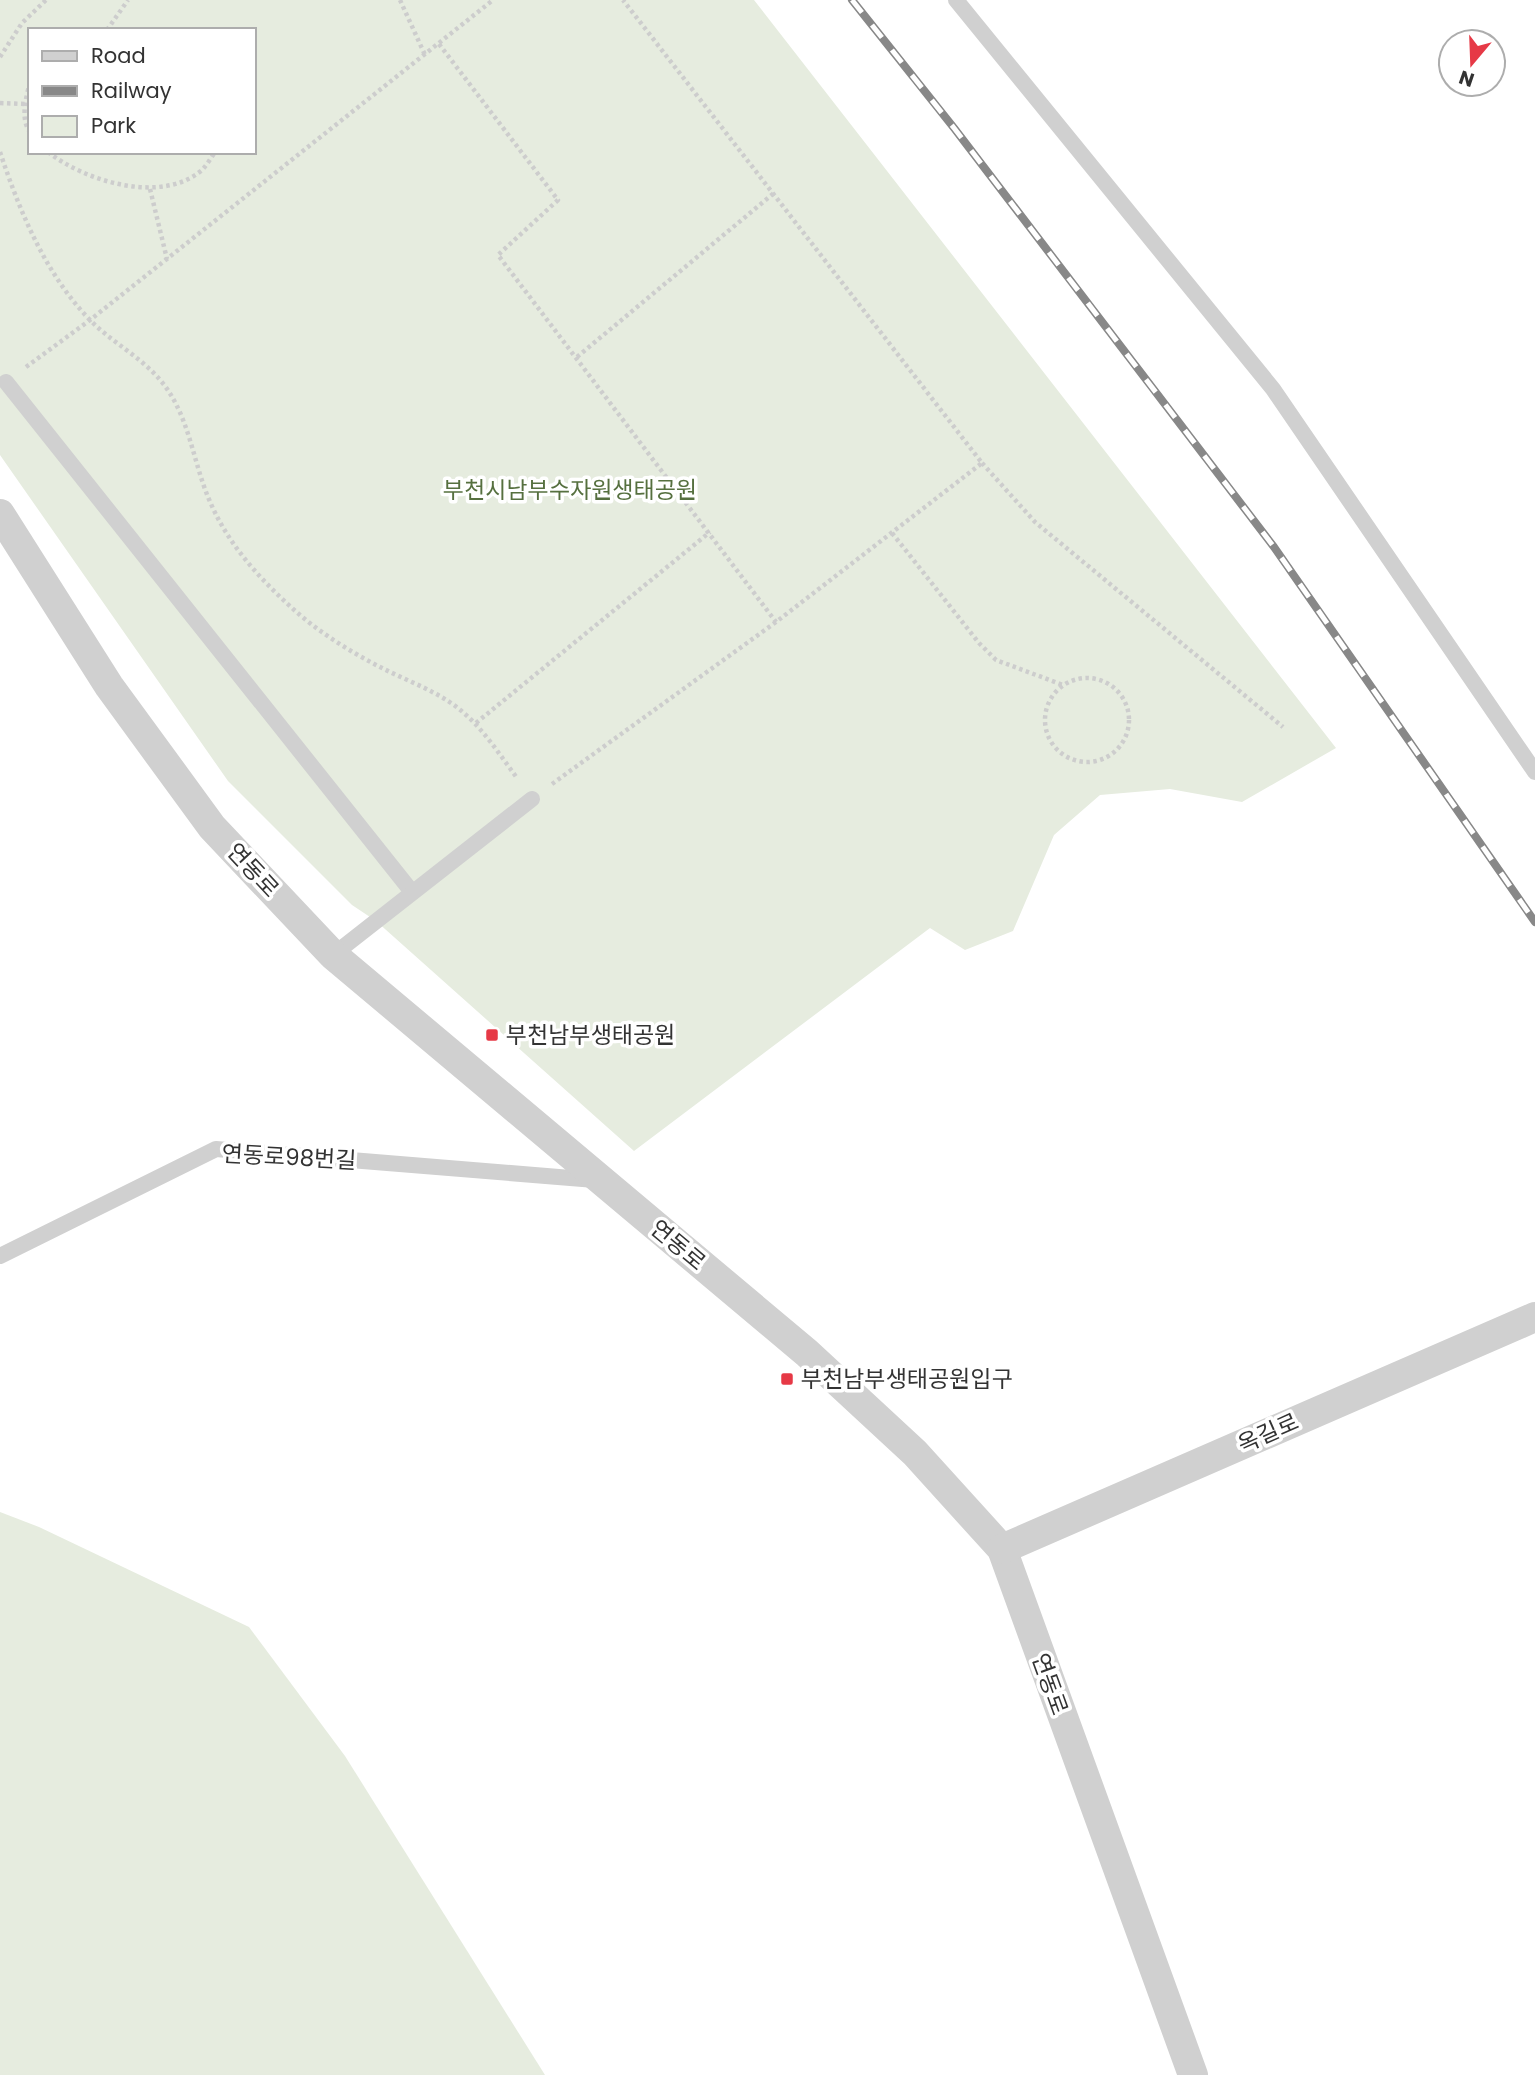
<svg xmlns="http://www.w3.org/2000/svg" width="1535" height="2075" font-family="Poppins,'Noto Sans KR',sans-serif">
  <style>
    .green { fill: #e6ecdf; fill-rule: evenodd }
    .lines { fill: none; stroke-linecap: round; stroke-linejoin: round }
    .path { stroke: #cdcdcd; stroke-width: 4.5; stroke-dasharray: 3.5 3.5; stroke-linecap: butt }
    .lane { stroke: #d0d0d0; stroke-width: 16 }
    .street { stroke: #d0d0d0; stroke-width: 30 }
    .rail-casing { stroke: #888; stroke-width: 8 }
    .rail { stroke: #fff; stroke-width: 5; stroke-dasharray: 16; stroke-linecap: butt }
    .poi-dot { fill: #e63946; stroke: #fff; stroke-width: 2.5 }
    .labels { text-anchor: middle; stroke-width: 7; stroke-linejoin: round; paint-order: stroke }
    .park-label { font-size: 23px; fill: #56703f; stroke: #fff }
    .street-label { font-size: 23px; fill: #333; stroke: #fff }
    .poi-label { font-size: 23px; fill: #333; stroke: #fff; text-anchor: start }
  </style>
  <rect width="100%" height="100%" fill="#fff"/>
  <!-- green -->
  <g class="green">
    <path d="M0 0H754L1336 748 1242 802 1170 789 1100 795 1054 835 1013 931 965 950 930 928 634 1151 376 921 352 905 228 781 0 455ZM30 30H254V152H30Z"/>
    <polygon points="0,1512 39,1527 249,1627 345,1756 545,2075 0,2075"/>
  </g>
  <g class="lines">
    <!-- path -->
    <g class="path">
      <polyline points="400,0 425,55"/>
      <polyline points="107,30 128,0"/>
      <polyline points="439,44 558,200 498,255 776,622"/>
      <polyline points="0,57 22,23 46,0"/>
      <path d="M30 82C26 98 20 119 30 132"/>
      <polyline points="0,103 25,104"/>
      <path d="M0 152C20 212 45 273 89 319 113 344 143 357 165 386 191 422 193 464 211 504 229 545 259 578 292 608 317 631 349 651 380 667 403 679 429 688 451 703 479 722 497 751 517 778"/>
      <path d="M48 152C85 181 161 205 202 170 207 165 211 158 215 152"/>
      <polyline points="150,189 167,259"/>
      <polyline points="577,357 774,193"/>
      <polyline points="26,367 90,320 493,0"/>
      <polyline points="982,463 1035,522 1283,727"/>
      <polyline points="892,533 979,643 996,660 1063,685"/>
      <circle cx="1087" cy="720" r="42"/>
      <polyline points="476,723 710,532"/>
      <polyline points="552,784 776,622 982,463 623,0"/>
    </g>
    <!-- lane -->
    <g class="lane">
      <polyline points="956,0 1273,389 1535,772"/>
      <polyline points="6,382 412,892"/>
      <polyline points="333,955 532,799"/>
      <polyline points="0,1256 216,1149 595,1180"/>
    </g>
    <!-- street -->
    <g class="street">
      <polyline points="0,514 109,686 212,827 333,955 807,1353 915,1453 1002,1549 1193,2075"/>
      <polyline points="1002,1549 1535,1317"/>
    </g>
    <!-- rail casing -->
    <g class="rail-casing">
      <polyline id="rail" points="852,0 954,128 1274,547 1535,922"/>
    </g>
    <!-- rail -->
    <use href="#rail" class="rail"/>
  </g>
  <!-- markers -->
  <g class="poi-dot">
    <rect x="485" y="1028" width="14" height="14" rx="3.5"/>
    <rect x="780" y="1372" width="14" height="14" rx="3.5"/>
  </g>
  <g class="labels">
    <!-- park labels -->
    <g class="park-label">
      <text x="570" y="498">부천시남부수자원생태공원</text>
    </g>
    <!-- street labels -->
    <g class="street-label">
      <text transform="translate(253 870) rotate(47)" y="8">연동로</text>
      <text transform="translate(289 1157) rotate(3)" y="8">연동로98번길</text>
      <text transform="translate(678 1245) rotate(40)" y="8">연동로</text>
      <text transform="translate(1268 1433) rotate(-24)" y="8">옥길로</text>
      <text transform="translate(1050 1684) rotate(70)" y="8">연동로</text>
    </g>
    <!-- poi labels -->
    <g class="poi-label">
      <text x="506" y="1043">부천남부생태공원</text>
      <text x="801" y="1387">부천남부생태공원입구</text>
    </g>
  </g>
  <!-- legend -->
  <rect x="28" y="28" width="228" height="126" fill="#ffffff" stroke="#adadad" stroke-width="2"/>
  <rect x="42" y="51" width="35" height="10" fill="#d0d0d0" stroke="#adadad" stroke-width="2"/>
  <text x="91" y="63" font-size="21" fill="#333333">Road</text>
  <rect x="42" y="86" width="35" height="10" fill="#888888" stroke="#adadad" stroke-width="2"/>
  <text x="91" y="98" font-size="21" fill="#333333">Railway</text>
  <rect x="42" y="116" width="35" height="21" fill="#e6ecdf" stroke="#adadad" stroke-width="2"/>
  <text x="91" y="133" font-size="21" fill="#333333">Park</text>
  <!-- north arrow -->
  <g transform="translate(1472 63) rotate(199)"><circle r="33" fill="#ffffff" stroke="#adadad" stroke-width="2"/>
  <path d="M0-5L12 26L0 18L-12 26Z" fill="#e63946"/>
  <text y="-10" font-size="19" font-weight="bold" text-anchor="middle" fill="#333333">N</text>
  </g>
</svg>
